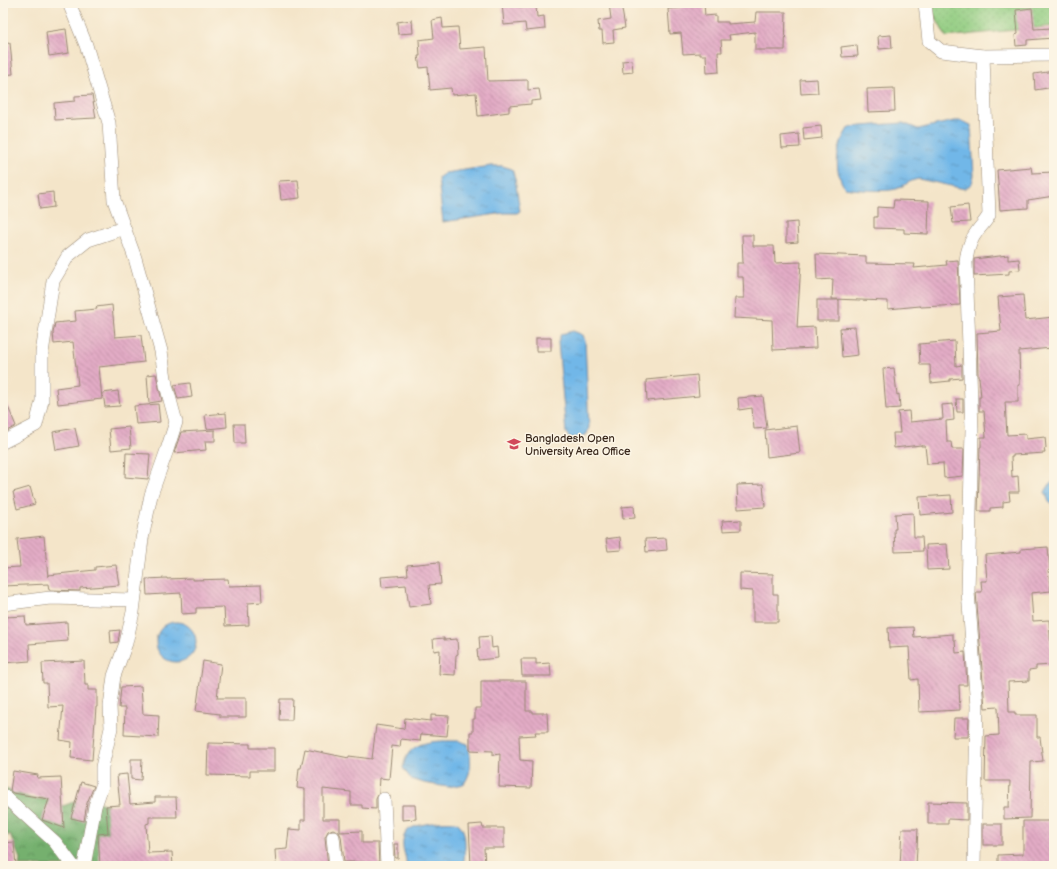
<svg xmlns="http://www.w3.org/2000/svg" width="1057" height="869" font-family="'Balsamiq Sans',sans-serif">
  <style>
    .grass { fill: url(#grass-dots); stroke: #667b4f }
    .forest { fill: url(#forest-crowns); stroke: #586d46 }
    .water { fill: url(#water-ripples); stroke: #567083 }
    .building { fill: url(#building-back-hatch) }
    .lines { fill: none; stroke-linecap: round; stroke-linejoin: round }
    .minor-casing { stroke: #988874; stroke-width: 14 }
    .minor { stroke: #fff; stroke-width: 13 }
    .labels { text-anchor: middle; stroke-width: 3; stroke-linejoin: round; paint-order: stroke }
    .poi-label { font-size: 11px; fill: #3b2a1e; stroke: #fcf5e5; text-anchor: start }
  </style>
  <defs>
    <pattern id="grass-dots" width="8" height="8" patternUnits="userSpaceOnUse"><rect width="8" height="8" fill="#90cc80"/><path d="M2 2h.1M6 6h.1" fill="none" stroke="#7daf6e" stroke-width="1.8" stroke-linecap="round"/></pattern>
    <pattern id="forest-crowns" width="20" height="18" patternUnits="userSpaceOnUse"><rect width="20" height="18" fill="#74b06e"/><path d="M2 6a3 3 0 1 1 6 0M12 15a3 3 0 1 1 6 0" fill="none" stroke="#608f5a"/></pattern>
    <pattern id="water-ripples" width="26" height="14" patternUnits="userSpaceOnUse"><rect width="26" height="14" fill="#71b7e8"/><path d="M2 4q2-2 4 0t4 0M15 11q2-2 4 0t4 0" fill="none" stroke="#5e95bb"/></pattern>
    <pattern id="building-back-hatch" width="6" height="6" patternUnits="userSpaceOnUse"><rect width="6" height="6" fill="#e3acc6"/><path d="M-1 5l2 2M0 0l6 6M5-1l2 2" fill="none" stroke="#b98ca0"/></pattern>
  </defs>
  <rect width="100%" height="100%" fill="#fcf5e5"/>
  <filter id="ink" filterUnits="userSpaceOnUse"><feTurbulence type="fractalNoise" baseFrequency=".025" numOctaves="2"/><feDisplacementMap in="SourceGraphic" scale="8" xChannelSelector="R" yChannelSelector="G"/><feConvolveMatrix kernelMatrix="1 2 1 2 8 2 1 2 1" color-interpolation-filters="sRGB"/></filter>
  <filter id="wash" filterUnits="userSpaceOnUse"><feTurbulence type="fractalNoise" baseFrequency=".012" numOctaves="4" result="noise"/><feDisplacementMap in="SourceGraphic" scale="16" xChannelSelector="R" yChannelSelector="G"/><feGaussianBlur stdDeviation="0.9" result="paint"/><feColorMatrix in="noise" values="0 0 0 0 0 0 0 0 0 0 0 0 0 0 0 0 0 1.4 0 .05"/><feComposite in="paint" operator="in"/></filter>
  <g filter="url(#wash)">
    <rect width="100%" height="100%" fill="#f4e5c9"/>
    <!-- grass -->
    <polygon class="grass" points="928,3 1054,3 1054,26 946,37"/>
    <!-- forest -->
    <polygon class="forest" points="3,788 32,799 49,799 63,806 86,797 109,806 105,866 19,866 20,859 10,834 3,839"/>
    <!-- water -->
    <g class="water">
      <path d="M954 121H961L971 125 974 175 972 183 965 189 919 179C910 180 904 186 896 189 886 192 856 190 845 188 832 169 837 145 849 127L903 123 918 129Z"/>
      <polygon points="491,166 502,166 512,169 515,179 520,211 517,213 504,213 443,222 438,178 445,173"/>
      <path d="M573 331 583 335 585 341 589 427 587 434C581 437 577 438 570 438L566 433 558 342 561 334Z"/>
      <polygon points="1054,481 1054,506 1049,502 1045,492 1050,484"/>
      <circle cx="176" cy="642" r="20"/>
      <path d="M459 741 468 744C471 759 473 770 464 784L448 787 424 783 411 779 403 768C404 764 405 759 407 756 416 739 443 741 459 741Z"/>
      <path d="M436 822C442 822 449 821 455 822 469 826 465 855 463 866H406C407 859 404 854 403 847 401 825 418 826 436 822Z"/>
    </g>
    <g id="blocks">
      <!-- building -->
      <g class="building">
        <polygon points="502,3 518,3 519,7 536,6 537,17 544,16 545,29 526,31 525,23 504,25"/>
        <polygon points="609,3 621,3 625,28 613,30 614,42 603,43 602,31 599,31 598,21 611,19"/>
        <polygon points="681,3 704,3 705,16 716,15 716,22 728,22 728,24 755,22 756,12 786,12 785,50 755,50 755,32 729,35 730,40 721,40 722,52 718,52 719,72 707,73 706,55 700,55 700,53 683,54 681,33 670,34 668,9 681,8"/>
        <polygon points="1032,8 1034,29 1053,28 1053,38 1027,40 1027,45 1016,46 1015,35 1018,34 1016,10"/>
        <polygon points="442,18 443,28 458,27 460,49 486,47 488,81 528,80 528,90 539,89 541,100 531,101 531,104 509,106 509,112 478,116 476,93 452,95 451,88 430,90 428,67 420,68 418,56 420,56 419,40 434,38 432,20"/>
        <polygon points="412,20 413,33 398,34 397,22"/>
        <polygon points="66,29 69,53 49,56 46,32"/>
        <polygon points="891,35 892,48 879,49 878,36"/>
        <polygon points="10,43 13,74 3,75 3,44"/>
        <polygon points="857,45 858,56 842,57 841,47"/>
        <polygon points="632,60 633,72 623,73 622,61"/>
        <polygon points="1054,71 1054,87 1035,90 1034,74"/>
        <polygon points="817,79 818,93 801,94 800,80"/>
        <polygon points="894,88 895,111 868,112 867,89"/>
        <polygon points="92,95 96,118 55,120 54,103 75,101 75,96"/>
        <polygon points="821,126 822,138 804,140 803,128"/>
        <polygon points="799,134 800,147 782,148 781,136"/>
        <polygon points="1031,167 1032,173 1054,172 1054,196 1028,200 1028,208 1000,210 997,170"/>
        <polygon points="298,180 300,198 281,200 279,181"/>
        <polygon points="53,192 54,207 40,209 38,194"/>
        <polygon points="894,200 929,201 928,234 904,233 904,229 874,228 874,217 877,217 877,207 893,208"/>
        <polygon points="968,205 970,222 953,223 951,207"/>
        <polygon points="797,222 798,242 786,243 786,223"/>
        <polygon points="742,235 753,235 753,246 774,246 775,263 801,262 797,328 815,327 816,348 773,350 772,320 734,318 735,298 744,298 743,277 737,277 737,263 743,263"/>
        <polygon points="816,254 866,256 866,263 915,264 914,268 947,265 946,261 958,260 960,305 921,307 920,306 888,309 888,301 832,299 833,279 817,280"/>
        <polygon points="1008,255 1008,260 1019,259 1020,270 1009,271 1009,274 974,276 974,259"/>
        <polygon points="1023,295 1025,320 1054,317 1054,341 1052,341 1052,348 1019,351 1020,385 1018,385 1018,402 1005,402 1007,435 1026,434 1026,439 1045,437 1046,448 1044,449 1045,453 1013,455 1013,457 1011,457 1012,477 1018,476 1019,492 1009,492 1010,501 1003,502 1003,507 990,508 990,511 978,511 980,447 981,447 981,437 986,437 984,411 979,411 979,397 981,397 979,377 978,377 977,333 1001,331 998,297"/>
        <rect x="817" y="300" width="22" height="21"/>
        <polygon points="112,305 115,337 141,335 144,362 99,367 102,399 58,404 56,388 78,385 73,342 54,344 53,333 55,323 76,321 75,311 97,309 96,307"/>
        <polygon points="855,327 858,355 842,357 840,328"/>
        <rect x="536" y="338" width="15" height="13"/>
        <polygon points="955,341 956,366 962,365 962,378 950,379 950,381 931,383 930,365 920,365 919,344"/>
        <polygon points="894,368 897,395 899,394 900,408 886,409 883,369"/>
        <polygon points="156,374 162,401 149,403 147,375"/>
        <polygon points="697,375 699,396 647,401 646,380"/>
        <polygon points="190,383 192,397 178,399 174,385"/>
        <polygon points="118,391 120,406 105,407 103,393"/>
        <polygon points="3,395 16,426 3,433"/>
        <polygon points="763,396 767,428 754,429 752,408 739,410 738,398"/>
        <polygon points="956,399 963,399 963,412 957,412"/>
        <polygon points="158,404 160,422 136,424 134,406"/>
        <polygon points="953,404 954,420 946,421 947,442 951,442 952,449 964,449 963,476 944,478 943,463 927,464 925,446 921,446 921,445 894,448 893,433 900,433 898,412 909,411 910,422 943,419 942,405"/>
        <polygon points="226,413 227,427 207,429 205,415"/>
        <polygon points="234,424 244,424 245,443 235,443"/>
        <polygon points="797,426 800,453 767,457 765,430"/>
        <polygon points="129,427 131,448 111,450 109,429"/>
        <polygon points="75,428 79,446 56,450 53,432"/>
        <polygon points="215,430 215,441 205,441 206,450 174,453 181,432"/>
        <polygon points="126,453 150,454 148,479 125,477"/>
        <polygon points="763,484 765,507 738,509 737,485"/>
        <polygon points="30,487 35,504 17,509 13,492"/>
        <polygon points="951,495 952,512 920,515 919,497"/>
        <polygon points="634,506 635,518 623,519 622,507"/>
        <polygon points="913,513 914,537 922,537 923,551 895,552 894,529 896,529 895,514"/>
        <polygon points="741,520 741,530 723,531 722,521"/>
        <polygon points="44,536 48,577 48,575 95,570 95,567 116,565 119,585 80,588 80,591 49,590 48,584 3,586 3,568 20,567 17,539"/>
        <polygon points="620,537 621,550 608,551 606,539"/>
        <polygon points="666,538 667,550 646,552 645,539"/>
        <polygon points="947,544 949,569 927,570 926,545"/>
        <polygon points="1048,547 1050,569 1048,570 1051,591 1031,593 1033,621 1049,620 1051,648 1054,648 1054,665 1036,666 1036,669 1029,670 1029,681 1008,682 1009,712 1015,712 1015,715 1037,715 1037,737 1040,737 1043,761 1031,762 1030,818 1004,819 1004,807 1009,807 1010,781 985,781 986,736 999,735 998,707 985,708 976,592 982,592 981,581 987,581 985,555 1021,552 1021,549"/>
        <polygon points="439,562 441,584 429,585 431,604 409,607 406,585 382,587 381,577 408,575 407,565"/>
        <polygon points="740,573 773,574 773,594 778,594 778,622 753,622 753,591 740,590"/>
        <polygon points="167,578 167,579 193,578 193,580 228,579 229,586 261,585 262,602 248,603 249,625 225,626 224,607 196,608 196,613 182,614 181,593 147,595 146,579"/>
        <polygon points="25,616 26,625 67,622 68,641 29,644 30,661 3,663 3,652 7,652 4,617"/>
        <polygon points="913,627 914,637 953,634 953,640 955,640 956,653 965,652 967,685 959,685 960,710 919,712 918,679 911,680 909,647 889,648 888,628"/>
        <polygon points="120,630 118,642 111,643 110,631"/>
        <polygon points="491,636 492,648 497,647 498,658 478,660 477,649 480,649 479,637"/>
        <polygon points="444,638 444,640 457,639 458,654 456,655 455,675 439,674 440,650 434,651 433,639"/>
        <polygon points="521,659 536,659 536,664 550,663 551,676 522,676"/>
        <polygon points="84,661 85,685 88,685 88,690 97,690 97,707 96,707 92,760 71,758 72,742 60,740 63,706 48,707 47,683 43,683 42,663"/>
        <polygon points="203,661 221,664 217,698 246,698 246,717 220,717 220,714 196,711"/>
        <polygon points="481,681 526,681 526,711 533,711 533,713 547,713 548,732 535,732 536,735 519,736 520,760 532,761 531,788 499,787 500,754 493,755 493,751 470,750 470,732 473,732 473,719 475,719 475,708 481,708"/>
        <polygon points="141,686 143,714 159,715 158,737 124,735 125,708 119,708 121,687"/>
        <polygon points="280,699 293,699 292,720 279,720"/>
        <polygon points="431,715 449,716 447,736 421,734 420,741 401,739 400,747 392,746 389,779 380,778 379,793 376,799 376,809 362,808 362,805 351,805 351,792 323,789 323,819 340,819 340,832 362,831 362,843 378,843 379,866 365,866 365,862 344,862 341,836 339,832 333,829 328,831 325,837 328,866 276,866 275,850 287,849 289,829 301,830 301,820 305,820 305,789 297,788 299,768 301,768 305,749 349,758 349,756 372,759 376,725 404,729 405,718 431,721"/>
        <polygon points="954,718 969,718 968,737 953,737"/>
        <polygon points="208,743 250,744 250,748 274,748 274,771 250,771 250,776 207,775"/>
        <polygon points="131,759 142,759 141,780 131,779"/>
        <polygon points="13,771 38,775 37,778 61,777 64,828 42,820 49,799 13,793 10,791"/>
        <polygon points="127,774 130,804 155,802 155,797 176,797 177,817 149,817 149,823 146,824 148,853 172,852 173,866 163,866 163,864 100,866 98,834 108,833 106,806 120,805 117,775"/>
        <polygon points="81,782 94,786 87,803 84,821 71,818"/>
        <polygon points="928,802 967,803 967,820 948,819 948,824 928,824"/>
        <polygon points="402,805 415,805 416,819 402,820"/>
        <polygon points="1023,821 1054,821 1054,866 998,866 998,855 1023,854"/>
        <polygon points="482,824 483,828 504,828 504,848 484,848 485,866 471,866 469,825"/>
        <rect x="983" y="824" width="19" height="21"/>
        <polygon points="902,829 918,829 916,866 900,866"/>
        <polygon points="14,842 16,866 3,866 3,843"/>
        <polygon points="394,844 398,844 398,858 395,858"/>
      </g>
    </g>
  </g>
  <g filter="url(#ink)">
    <use href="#blocks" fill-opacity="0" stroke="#988874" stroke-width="1"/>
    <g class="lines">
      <!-- minor casing -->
      <g class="minor-casing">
        <g id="minor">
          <polyline points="69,3 86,45 109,123 114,200 135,258 161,351 166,385 176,422 167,450 151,495 142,539 133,612 126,643 114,676 110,706 111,728 102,767 102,786 95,806 84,866"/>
          <path d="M925 3 929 41 941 51 983 56 989 215C986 221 982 225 978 230 970 240 967 250 966 262L972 430 968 592 977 706 974 866"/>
          <polyline points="983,56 1054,55"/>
          <polyline points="3,442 36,425 42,401 42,353 53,281 68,256 88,240 124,228"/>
          <polyline points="3,604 50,598 134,600"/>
          <polyline points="3,795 55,842 73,866"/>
          <polyline points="384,799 387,866"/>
          <polyline points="333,837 336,866"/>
        </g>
      </g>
      <!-- minor -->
      <use href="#minor" class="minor"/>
    </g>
  </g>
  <!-- icons -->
  <defs>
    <g id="university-bare" transform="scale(1.08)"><path d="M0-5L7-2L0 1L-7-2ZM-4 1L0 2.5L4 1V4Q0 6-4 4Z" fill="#d1495b" stroke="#fcf5e5" stroke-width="2.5" paint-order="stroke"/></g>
  </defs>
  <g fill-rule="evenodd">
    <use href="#university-bare" x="514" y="444"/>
  </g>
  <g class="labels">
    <!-- poi labels -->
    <g class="poi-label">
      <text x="525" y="442">Bangladesh Open<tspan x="525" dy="13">University Area Office</tspan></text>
    </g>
  </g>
  <!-- margin -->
  <rect width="1057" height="869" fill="none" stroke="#fcf5e5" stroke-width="16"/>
</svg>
